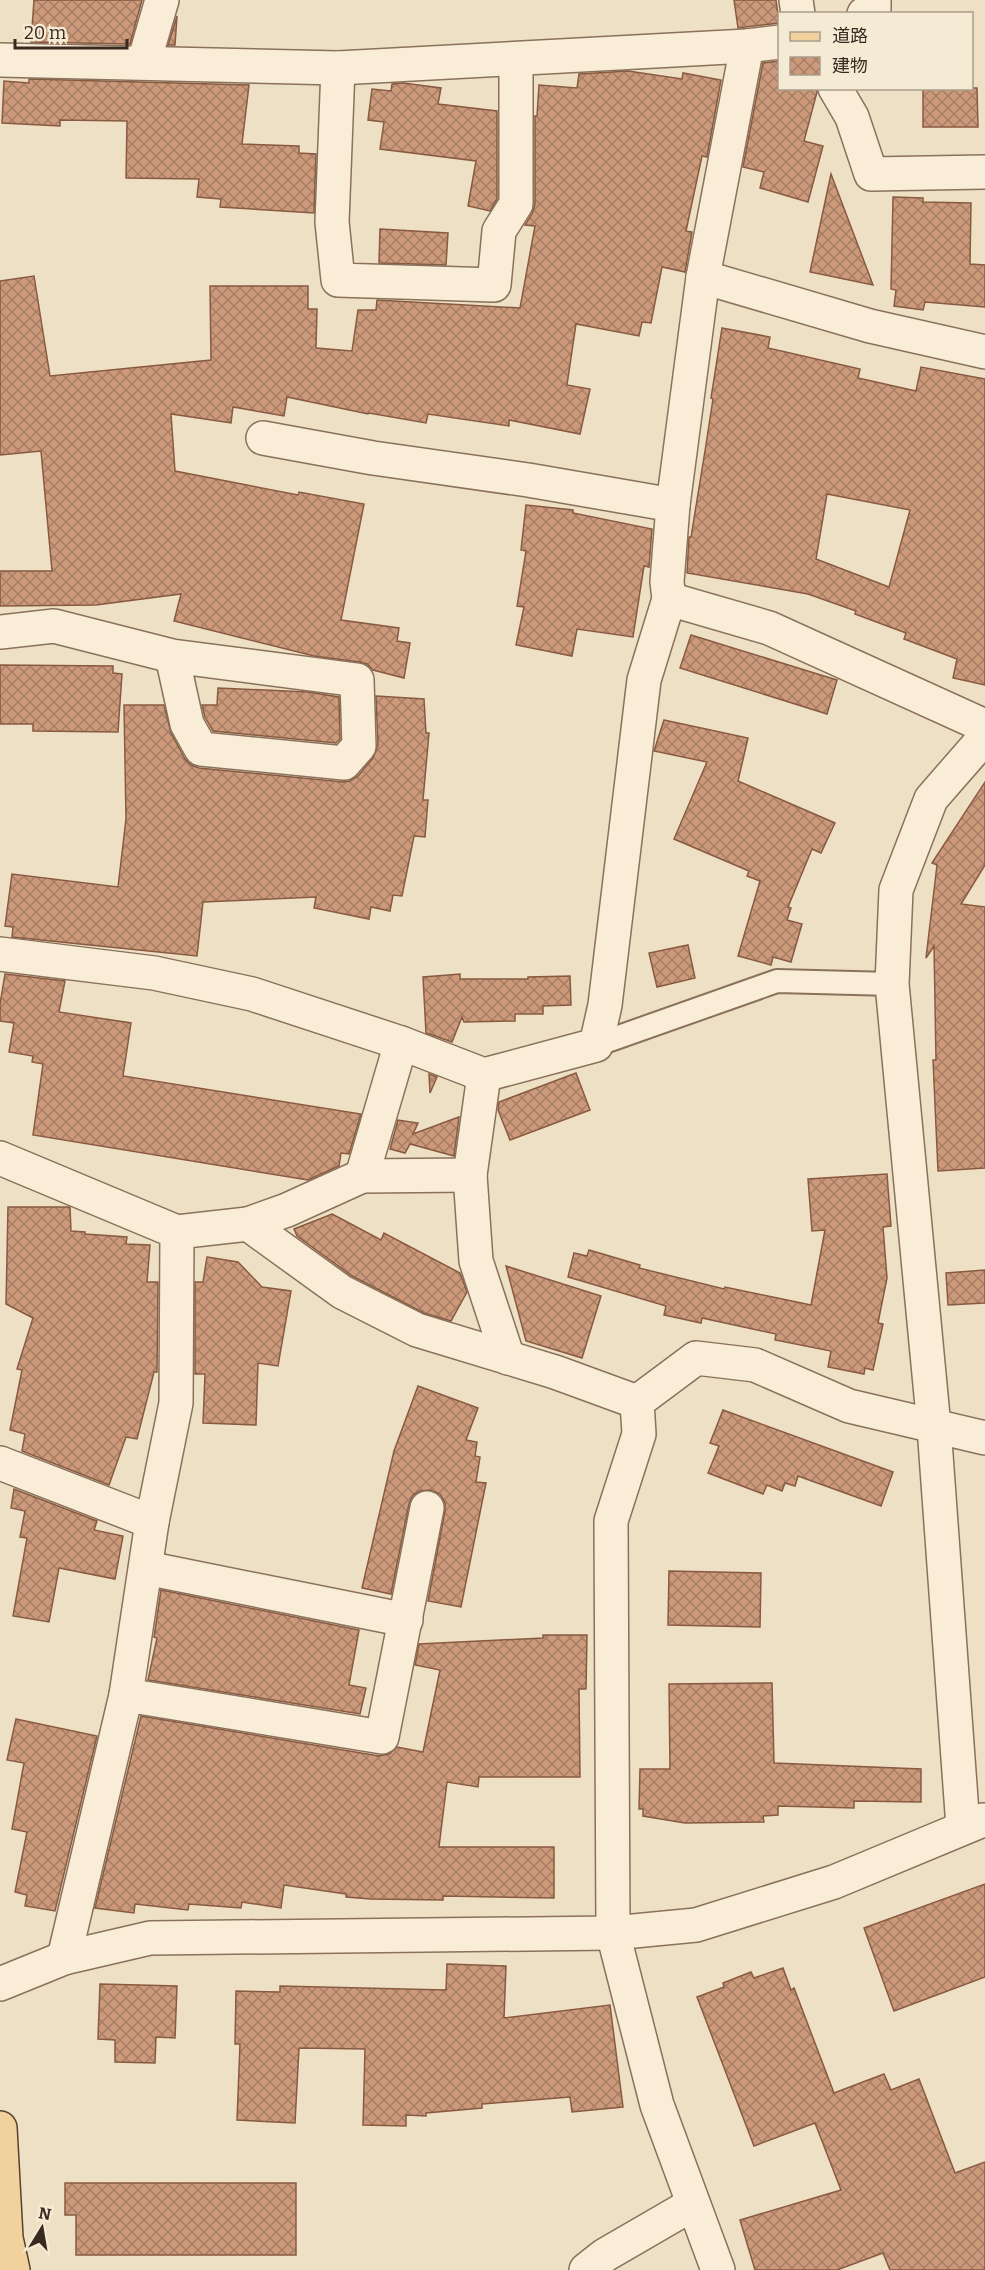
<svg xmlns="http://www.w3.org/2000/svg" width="985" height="2270" font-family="Bitter,'Noto Sans JP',serif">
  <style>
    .building { fill: url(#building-cross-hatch); stroke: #885a41; stroke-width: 1.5; fill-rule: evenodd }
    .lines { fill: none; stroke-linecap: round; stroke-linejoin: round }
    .service-casing { stroke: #89715b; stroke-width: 26 }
    .minor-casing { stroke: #89715b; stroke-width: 36 }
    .primary-casing { stroke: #57402f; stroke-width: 36 }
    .service { stroke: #f9edd8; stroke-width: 22 }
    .minor { stroke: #f9edd8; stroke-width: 33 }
    .primary { stroke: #f1d29d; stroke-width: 33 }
  </style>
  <defs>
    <pattern id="building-cross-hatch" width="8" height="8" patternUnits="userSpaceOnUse" patternTransform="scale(1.5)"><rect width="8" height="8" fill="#cc997b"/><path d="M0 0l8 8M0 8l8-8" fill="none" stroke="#a77d64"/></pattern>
  </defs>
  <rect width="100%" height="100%" fill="#eee0c5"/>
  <!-- building -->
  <g class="building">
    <polygon points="34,0 142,0 130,44 31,42"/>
    <polygon points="734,0 776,0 779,23 738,28"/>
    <polygon points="177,16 175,45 168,45"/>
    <polygon points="780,61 780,88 816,88 817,92 804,141 823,146 808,202 760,188 764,172 743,167 763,63"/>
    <polygon points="628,71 682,79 683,73 721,80 707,157 702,156 686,231 692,232 685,272 662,267 651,323 642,322 639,336 576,324 567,385 590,389 580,434 509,420 509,426 428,414 426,423 369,413 368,414 287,397 284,416 233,407 231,423 171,414 175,471 298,495 299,492 364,504 341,620 399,628 397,641 410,643 404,678 373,670 367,664 360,662 314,656 174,621 181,594 96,605 0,606 0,571 52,571 41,451 0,455 0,281 34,276 50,376 211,360 210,286 308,286 308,309 317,309 316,348 352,351 358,310 376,310 377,300 520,308 535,226 525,225 532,214 535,204 535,116 537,116 539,85 577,88 579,74"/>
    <polygon points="29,79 249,85 242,144 299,146 299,153 316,154 314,213 220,207 221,199 197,197 199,179 126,178 127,121 60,120 60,126 2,123 4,81 29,83"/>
    <polygon points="403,83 441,88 438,104 497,111 497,199 490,211 468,206 476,161 380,149 384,122 368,120 372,89 391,91 392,84"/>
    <polygon points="923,88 977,88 978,127 923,127"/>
    <polygon points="831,174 873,285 810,272"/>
    <polygon points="893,197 923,198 923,202 971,203 970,264 985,265 985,307 925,302 923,310 894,306 896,290 891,289"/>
    <polygon points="380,229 448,233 446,265 379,263"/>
    <path d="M722 328 770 337 768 348 860 369 858 378 916 391 921 367 985 379V685L953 678 957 659 904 639 906 633 855 614 856 611 808 594 687 573 689 537H691L705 451 713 399 711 398ZM827 494 910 510 889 587 816 559Z"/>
    <polygon points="526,505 573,510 573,513 652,529 649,567 644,566 633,637 577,629 572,656 516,645 524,607 517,606 526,551 521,550"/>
    <polygon points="691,635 837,680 827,714 680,668"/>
    <polygon points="0,665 113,666 113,673 122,674 118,732 33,731 33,724 0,724"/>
    <polygon points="218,688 308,692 339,697 340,739 336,743 213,731 205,717 202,705 217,705"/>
    <polygon points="376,696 424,699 426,733 429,733 423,800 428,800 425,837 414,836 402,896 393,895 390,911 371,907 369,919 314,908 316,897 203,902 197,956 12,937 13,927 5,926 12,874 118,887 126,819 124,705 164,705 171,733 185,759 191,765 199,768 343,782 350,781 358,776 373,758 378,745"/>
    <polygon points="664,720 748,738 738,781 835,823 821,853 812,849 788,907 791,908 787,920 802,924 791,962 773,957 771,965 738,956 760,881 747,876 749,871 674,839 707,762 654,751"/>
    <polygon points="985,782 985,865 961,904 985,907 985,1168 938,1171 933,1060 936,1060 934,946 926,958 937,865 932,863"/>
    <polygon points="688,945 695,978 657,987 649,953"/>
    <polygon points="5,974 65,981 59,1012 131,1023 123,1076 361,1114 349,1154 341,1153 339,1166 308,1180 33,1135 43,1064 32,1062 33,1056 9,1052 14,1023 0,1021 0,1004"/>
    <polygon points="460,974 460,979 528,979 528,977 570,976 571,1005 543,1006 543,1014 515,1014 515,1021 464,1022 462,1017 452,1042 426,1033 423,977"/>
    <polygon points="576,1073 590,1110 510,1140 498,1110 499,1102"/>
    <polygon points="429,1074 437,1077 430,1093"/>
    <polygon points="459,1117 454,1156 410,1144 405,1153 390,1149 398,1120 418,1123 413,1134"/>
    <polygon points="887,1174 891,1226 883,1227 887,1278 878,1323 883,1324 873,1370 865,1368 864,1374 828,1367 831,1351 775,1340 776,1334 702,1318 701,1323 664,1315 666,1306 568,1277 574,1253 587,1256 589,1250 640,1265 639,1268 724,1289 725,1287 811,1305 825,1230 812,1231 808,1179"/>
    <polygon points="8,1207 70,1207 71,1231 85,1232 85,1234 127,1237 126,1244 150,1245 147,1282 158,1282 157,1372 154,1372 137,1439 126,1437 109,1485 22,1451 25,1434 10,1430 22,1370 17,1369 33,1318 6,1304"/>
    <polygon points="332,1214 381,1240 384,1233 460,1273 467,1292 451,1321 424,1313 352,1276 297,1236 294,1229"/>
    <polygon points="207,1257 238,1262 262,1287 291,1291 278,1366 258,1363 256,1425 203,1423 205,1374 195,1374 195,1282 203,1282"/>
    <polygon points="506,1266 601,1296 582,1358 526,1341"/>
    <polygon points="985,1270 985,1303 948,1305 946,1273"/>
    <polygon points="418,1386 478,1408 466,1440 477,1442 475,1456 480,1457 476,1482 486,1483 461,1607 428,1601 445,1511 445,1503 440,1494 430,1490 420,1491 413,1495 409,1504 391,1594 362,1588 394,1451"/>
    <polygon points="723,1410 893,1472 881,1506 798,1476 795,1486 785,1483 782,1491 767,1485 763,1494 708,1473 719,1446 710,1443"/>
    <polygon points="14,1489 97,1521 94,1530 123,1536 115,1579 59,1568 49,1622 13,1616 27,1538 20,1537 25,1511 11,1508"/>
    <polygon points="669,1571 761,1573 760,1627 668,1625"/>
    <polygon points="161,1590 359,1630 349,1685 366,1688 360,1714 148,1680 157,1638 154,1637"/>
    <polygon points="543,1635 587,1635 586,1689 579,1689 580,1777 479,1777 478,1787 447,1782 439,1847 554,1847 554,1898 443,1896 443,1900 371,1899 346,1897 346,1894 284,1885 281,1908 242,1902 241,1908 189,1904 188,1910 135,1904 134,1913 95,1908 141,1716 379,1756 389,1754 397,1747 423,1752 440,1670 415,1665 419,1644 543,1638"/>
    <polygon points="772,1683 774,1763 921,1769 921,1802 854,1801 854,1808 778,1806 778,1815 763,1816 764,1822 685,1823 643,1816 643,1809 639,1809 640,1769 670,1769 669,1684"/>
    <polygon points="16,1719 97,1736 55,1911 25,1906 27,1895 15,1892 27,1832 12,1829 24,1763 7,1760"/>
    <polygon points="985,1884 985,1977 894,2011 864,1928"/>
    <polygon points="447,1964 506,1966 504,2018 610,2005 623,2107 572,2112 570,2097 482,2104 482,2108 426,2113 426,2116 406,2115 406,2126 363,2125 365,2049 299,2048 295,2123 237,2120 240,2044 235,2044 236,1991 280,1992 280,1986 446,1990"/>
    <polygon points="783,1968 791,1990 794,1988 834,2093 884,2074 891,2090 919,2079 955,2173 985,2162 985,2270 890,2270 883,2253 837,2270 755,2270 740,2220 841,2190 815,2123 754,2146 697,1997 724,1987 723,1983 751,1972 754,1978"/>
    <polygon points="100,1984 177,1986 175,2038 156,2037 155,2063 115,2062 115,2040 98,2039"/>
    <polygon points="65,2183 296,2183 296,2255 76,2255 76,2215 65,2215"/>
  </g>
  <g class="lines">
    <!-- service casing -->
    <g class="service-casing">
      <polyline id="service" points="596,1045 777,981 892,984"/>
    </g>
    <!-- minor casing -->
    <g class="minor-casing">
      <g id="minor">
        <polyline points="796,0 798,14"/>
        <polyline points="864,14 874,9 874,0"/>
        <polyline points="0,60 338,68 747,46 780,42"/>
        <polyline points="144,62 162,0"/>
        <polyline points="338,68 332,222 338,280 494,285 499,231 516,204 516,60"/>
        <polyline points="835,88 852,117 871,174 985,172"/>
        <polyline points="703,277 870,326 985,352"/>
        <polyline points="263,438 373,458 528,480 673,505"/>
        <polyline points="669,599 769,628 985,726"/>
        <polyline points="0,632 54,626 172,656 357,680 359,746 344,763 201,749 187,724 172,656"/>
        <polyline points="0,954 154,973 252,994 401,1043 484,1075 596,1045 605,1005 644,680 669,599 667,582 673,505 703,277 747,46"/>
        <polyline points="0,1158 177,1232"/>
        <polyline points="470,1175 476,1261 508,1358"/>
        <polyline points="362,1176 401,1043"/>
        <polyline points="248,1224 287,1210 362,1176 470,1175 484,1075"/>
        <polyline points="0,1463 152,1522"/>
        <polyline points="146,1568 406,1620"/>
        <polyline points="126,1695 382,1737 427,1508"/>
        <polyline points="963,1827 934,1427 892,984 896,890 931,799 985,737"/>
        <polyline points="64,1958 126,1695 152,1522 176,1403 177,1232 248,1224 342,1292 417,1330 555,1372 637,1402"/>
        <polyline points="0,1984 64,1958 150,1938 613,1933 696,1925 834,1882 983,1820"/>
        <polyline points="586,2270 605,2255 693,2204"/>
        <polyline points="718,2270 657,2105 613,1933 611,1521 639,1434 637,1402 696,1358 755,1365 849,1406 985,1438"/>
      </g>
    </g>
    <!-- primary casing -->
    <g class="primary-casing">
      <polyline id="primary" points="0,2128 6,2238 13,2270"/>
    </g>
    <!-- service -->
    <use href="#service" class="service"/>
    <!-- minor -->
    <use href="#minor" class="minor"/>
    <!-- primary -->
    <use href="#primary" class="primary"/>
  </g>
  <!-- legend -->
  <rect x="778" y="12" width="195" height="78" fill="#f5ead4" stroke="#aa9d8c" stroke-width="1.5"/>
  <rect x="790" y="32" width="30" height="9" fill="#f1d29d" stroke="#aa9d8c" stroke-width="1.5"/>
  <text x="832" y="42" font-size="18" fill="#392a1f">道路</text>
  <rect x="790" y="57" width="30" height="18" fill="url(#building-cross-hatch)" stroke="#aa9d8c" stroke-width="1.5"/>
  <text x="832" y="72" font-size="18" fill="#392a1f">建物</text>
  <!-- north arrow -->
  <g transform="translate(42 2228) rotate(11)" stroke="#f5ead4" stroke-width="4.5" paint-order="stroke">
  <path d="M0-4.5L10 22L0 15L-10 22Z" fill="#392a1f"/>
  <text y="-9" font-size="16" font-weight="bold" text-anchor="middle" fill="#392a1f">N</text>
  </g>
  <!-- scale -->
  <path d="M15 39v9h112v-9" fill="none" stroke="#392a1f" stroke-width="3"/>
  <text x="24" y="39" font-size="18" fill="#392a1f" stroke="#f5ead4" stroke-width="4.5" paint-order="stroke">20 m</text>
</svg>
